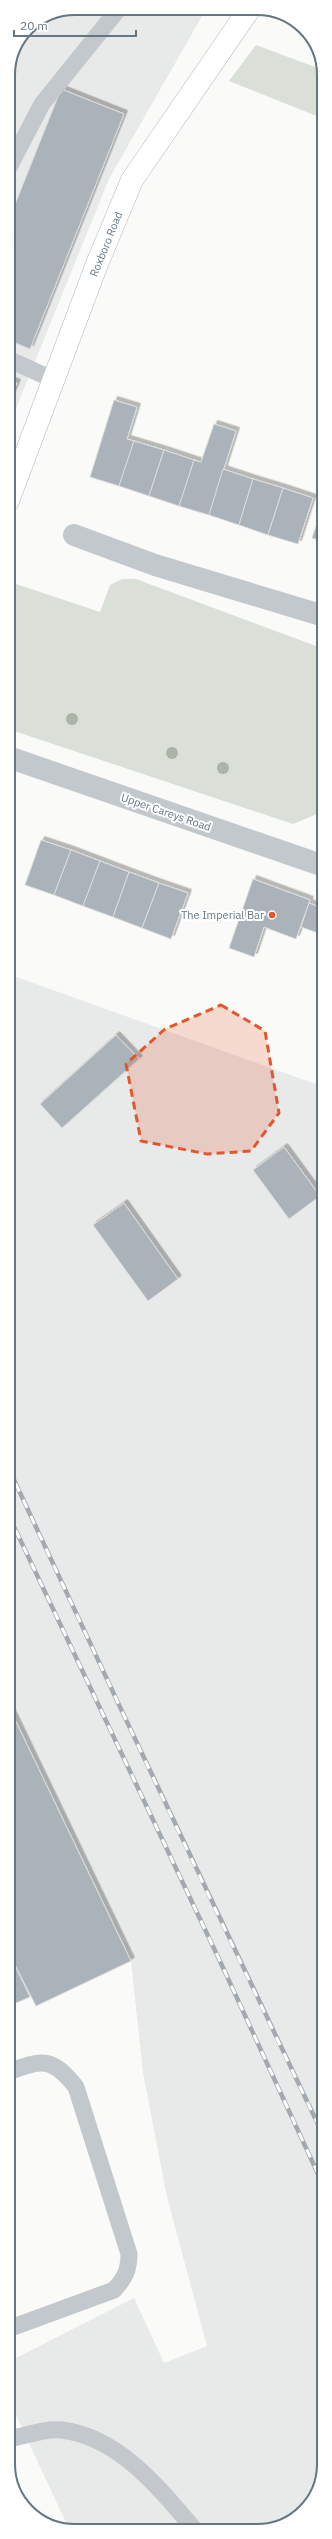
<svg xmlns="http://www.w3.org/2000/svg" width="332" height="2539" font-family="'IBM Plex Sans',sans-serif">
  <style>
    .built { fill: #e8e9e9 }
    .green { fill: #dadfd7 }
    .building { fill: #aab3b9; stroke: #dcdcda; filter: url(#shadow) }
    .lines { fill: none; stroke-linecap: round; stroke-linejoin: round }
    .secondary-casing { stroke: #b3babf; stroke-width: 23 }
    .service { stroke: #c3c8cc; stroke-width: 17 }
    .minor { stroke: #c3c8cc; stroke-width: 22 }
    .secondary { stroke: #fff; stroke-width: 22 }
    .rail-casing { stroke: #a2aab0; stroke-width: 4.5 }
    .rail { stroke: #fff; stroke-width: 3; stroke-dasharray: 9; stroke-linecap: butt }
    .tree { fill: #aab4a7 }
    .marked { fill: #e4572e; fill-opacity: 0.2; stroke: #e4572e; stroke-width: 3; stroke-dasharray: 8 5; stroke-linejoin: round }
    .poi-dot { fill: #e4572e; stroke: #fff; stroke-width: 1.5 }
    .labels { text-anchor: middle; stroke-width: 4; stroke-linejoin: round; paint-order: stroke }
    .street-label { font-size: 11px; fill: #657683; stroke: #fff }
    .poi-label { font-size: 11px; fill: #657683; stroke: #fff; text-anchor: end }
    .rim { fill: none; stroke: #657683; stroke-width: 2 }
  </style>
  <defs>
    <filter id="shadow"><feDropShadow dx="3.5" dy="-3.5" stdDeviation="0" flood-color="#0004"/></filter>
  </defs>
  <rect width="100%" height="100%" fill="#fafaf8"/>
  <!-- built -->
  <g class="built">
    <polygon points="205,11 109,179 8,428 8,75 13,49 28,28 50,13"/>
    <polygon points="8,974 324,1087 324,2464 307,2508 286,2524 261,2531 69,2529 8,2398 8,2362 134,2298 164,2363 207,2346 167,2197 143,2073 131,1961 8,1705"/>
  </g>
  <!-- green -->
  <g class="green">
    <polygon points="256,45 323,70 324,119 229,81"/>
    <polygon points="122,579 136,579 324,649 324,790 317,814 293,824 8,729 8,605 16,584 100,612 110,585"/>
  </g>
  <!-- building -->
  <g class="building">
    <polygon points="61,89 124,114 30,349 8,340 8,222"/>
    <polygon points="8,379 17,383 8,404"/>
    <polygon points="114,400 137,407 127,439 134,441 119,486 90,477"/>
    <polygon points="214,424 236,431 209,515 179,506 194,460 201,462"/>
    <polygon points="134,441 164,450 149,496 119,486"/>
    <polygon points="164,450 194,460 179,506 149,496"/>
    <polygon points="223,469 253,479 239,525 209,515"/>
    <polygon points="253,479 283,488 268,535 239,525"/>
    <polygon points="283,488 313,498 298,544 268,535"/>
    <polygon points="324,503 324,542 312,538"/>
    <polygon points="41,840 71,850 54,895 25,885"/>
    <polygon points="71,850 100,861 83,906 54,895"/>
    <polygon points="100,861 129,872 113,917 83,906"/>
    <polygon points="129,872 159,883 142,928 113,917"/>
    <polygon points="253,879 310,900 296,939 264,927 254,957 229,948"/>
    <polygon points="159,883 188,893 171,939 142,928"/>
    <polygon points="309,903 324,909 324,935 301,927"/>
    <polygon points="116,1035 139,1059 62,1128 40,1104"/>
    <polygon points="284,1147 320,1196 289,1219 253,1170"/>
    <polygon points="124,1203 178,1279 148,1301 93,1225"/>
    <polygon points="8,1705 131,1961 36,2006 8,1951"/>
    <polygon points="8,1951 30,1997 9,2006 8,2005"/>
  </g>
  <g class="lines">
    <!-- secondary casing -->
    <g class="secondary-casing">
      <polyline id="secondary" points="8,501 97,264 132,180 248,11"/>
    </g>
    <!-- service -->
    <g class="service">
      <polyline points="8,169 42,104 116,12"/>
      <polyline points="8,359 54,380"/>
      <path d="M8 2072C43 2059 52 2057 76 2087L129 2254C129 2270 125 2278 114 2290L8 2329"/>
      <path d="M8 2439C25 2436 45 2428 62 2430 119 2437 160 2489 195 2530"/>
    </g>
    <!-- minor -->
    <g class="minor">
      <polyline points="74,535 155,565 324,616"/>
      <polyline points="8,757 324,866"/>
    </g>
    <!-- secondary -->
    <use href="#secondary" class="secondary"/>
    <!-- rail casing -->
    <g class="rail-casing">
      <g id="rail">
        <path d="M8 1467C112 1691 217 1914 324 2137"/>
        <polyline points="8,1514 219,1959 324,2187"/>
      </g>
    </g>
    <!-- rail -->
    <use href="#rail" class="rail"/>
  </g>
  <!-- trees -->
  <g class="tree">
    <circle cx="72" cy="719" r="6"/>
    <circle cx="172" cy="753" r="6"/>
    <circle cx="223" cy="768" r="6"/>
  </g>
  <!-- marked area -->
  <path class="marked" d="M221 1005 265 1031 279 1113 251 1151 207 1154 141 1141 126 1064 165 1029Z"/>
  <!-- markers -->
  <circle class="poi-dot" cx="272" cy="915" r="4"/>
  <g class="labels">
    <!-- street labels -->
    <g class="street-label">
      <text transform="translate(106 244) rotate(-68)" y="4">Roxboro Road</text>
      <text transform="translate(166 812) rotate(19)" y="4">Upper Careys Road</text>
    </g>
    <!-- poi labels -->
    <g class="poi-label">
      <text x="264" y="919">The Imperial Bar</text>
    </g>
  </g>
  <!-- crop -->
  <path d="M0 0H332V2539H0ZM75 15H257A60 60 0 0 1 317 75V2464A60 60 0 0 1 257 2524H75A60 60 0 0 1 15 2464V75A60 60 0 0 1 75 15Z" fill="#fff" fill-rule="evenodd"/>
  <path class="rim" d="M75 15H257A60 60 0 0 1 317 75V2464A60 60 0 0 1 257 2524H75A60 60 0 0 1 15 2464V75A60 60 0 0 1 75 15Z"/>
  <!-- scale -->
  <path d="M14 30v6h122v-6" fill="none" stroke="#657683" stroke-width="2"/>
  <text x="20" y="30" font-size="12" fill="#657683" stroke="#ffffff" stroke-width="3" paint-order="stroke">20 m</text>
</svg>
